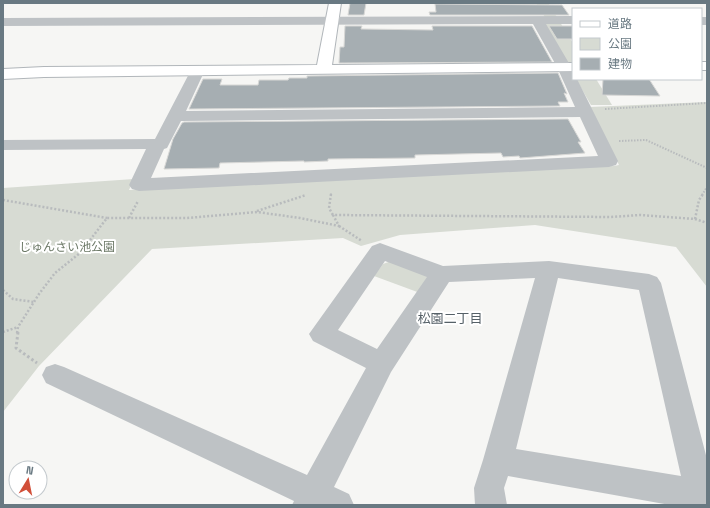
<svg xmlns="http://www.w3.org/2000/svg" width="710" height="508" font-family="'Space Grotesk','Noto Sans JP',sans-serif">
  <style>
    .green { fill: #d7dbd3 }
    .building { fill: #a6aeb2; stroke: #d8d8d6 }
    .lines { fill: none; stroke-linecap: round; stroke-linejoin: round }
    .secondary-casing { stroke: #b1b6ba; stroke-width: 2 }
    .path-far2 { stroke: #b8bbbd; stroke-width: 2; stroke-dasharray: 1.5 1.5; stroke-linecap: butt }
    .path-far1 { stroke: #b8bbbd; stroke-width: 2.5; stroke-dasharray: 2 2; stroke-linecap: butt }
    .path { stroke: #b8bbbd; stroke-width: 3; stroke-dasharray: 2.5 2.5; stroke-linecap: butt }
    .street { fill: #bec2c5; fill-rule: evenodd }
    .secondary { fill: #fff; fill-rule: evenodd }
    .labels { text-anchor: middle; stroke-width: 4; stroke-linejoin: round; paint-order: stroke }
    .park-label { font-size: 12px; fill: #6c7967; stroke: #fff }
    .neighbourhood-label { font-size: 13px; fill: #566168; stroke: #fff }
  </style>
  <rect width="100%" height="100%" fill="#f6f6f4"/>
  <!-- green -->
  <g class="green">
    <polygon points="536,3 548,3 573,43 573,73 545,24 548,22"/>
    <polygon points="576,79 596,79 612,105 591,105"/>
    <polygon points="707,102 707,287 676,247 535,225 400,235 361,246 343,238 152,249 39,366 3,412 3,188 134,179 129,190 614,166 619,165 590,107"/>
    <polygon points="394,260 426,272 428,280 420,293 374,276 383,264"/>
  </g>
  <!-- building -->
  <g class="building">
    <polygon points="350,3 366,3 364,15 348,15"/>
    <polygon points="435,4 562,5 569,15 430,15 429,12 436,12"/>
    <polygon points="345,26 362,26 361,29 433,30 432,26 532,26 552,62 339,63 340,47 344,47"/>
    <polygon points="549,26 573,26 573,39 557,39"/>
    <polygon points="558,73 567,94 564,93 568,102 558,102 560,106 189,109 203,79 222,79 220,85 258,85 259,80 288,80 289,78 307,78 307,76"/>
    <polygon points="603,79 649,79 660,96 602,95"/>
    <polygon points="568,119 581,142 578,142 585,153 520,158 519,156 503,157 501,153 415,155 415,158 328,159 328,161 304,162 304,161 220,163 219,168 164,169 173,139 182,123 184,122"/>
  </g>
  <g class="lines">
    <!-- secondary casing -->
    <g class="secondary-casing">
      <g id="secondary">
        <polygon points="329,3 341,3 332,65 573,63 573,71 44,77 3,79 3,69 44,67 317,65"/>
        <rect x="701" y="62" width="6" height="8"/>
      </g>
    </g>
    <!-- path-far2 -->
    <g class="path-far2">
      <polyline points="605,109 707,103"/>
      <polyline points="619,141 646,140 707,168"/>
      <polyline points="331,195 331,192"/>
      <polyline points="702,195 707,187"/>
    </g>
    <!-- path-far1 -->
    <g class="path-far1">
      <polyline points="331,194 329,208 333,215"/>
      <polyline points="3,200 107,218"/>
      <polyline points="257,211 306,195"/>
      <polyline points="129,218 138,201"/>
      <polyline points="695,219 707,223"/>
      <polyline points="339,226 362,241"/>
      <polyline points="3,290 13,299 34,302"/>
      <polyline points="3,332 18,327"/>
      <polyline points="17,333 18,327 39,294 55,273 80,253 107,218 187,218 257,212 300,218 339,226 333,215 611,217 640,215 695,219 699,200 703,194"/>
    </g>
    <!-- path -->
    <polyline class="path" points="18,332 16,348 37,363"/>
    <!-- street -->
    <g class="street">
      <path d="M573 16V24H546L573 70V79H577L618 161 616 165 609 167 139 191 132 189 129 185 146 149 3 150V140L155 139 191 70 193 67 198 66 203 67 205 70 186 111 575 107 557 67 533 24 3 26V18ZM580 117 598 156 151 178 164 149 167 148 181 121Z"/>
      <rect x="701" y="17" width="6" height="8"/>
      <path d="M380 243 443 266 549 261 649 274 657 277 661 283 707 459V505H670L508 476 504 488 507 505H475L474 488 483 460 535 278 449 282 391 372 334 487 349 494 354 505H292L294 501 46 383 42 375 46 367 55 364 64 367 307 475 366 368 313 341 309 334 372 246ZM385 261 427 277 377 349 338 330ZM558 278 639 290 681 476 516 449Z"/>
    </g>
    <!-- secondary -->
    <use href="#secondary" class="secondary"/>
  </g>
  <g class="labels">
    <!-- park labels -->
    <g class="park-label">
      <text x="67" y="251">じゅんさい池公園</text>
    </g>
    <!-- neighbourhood labels -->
    <g class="neighbourhood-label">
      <text x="450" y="323">松園二丁目</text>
    </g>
  </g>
  <!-- border -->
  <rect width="710" height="508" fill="none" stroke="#697982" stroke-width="8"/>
  <!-- legend -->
  <rect x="572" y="8" width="130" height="72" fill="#ffffff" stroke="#c3c9cd"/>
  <rect x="580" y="21" width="20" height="6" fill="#ffffff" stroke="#c3c9cd"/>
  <text x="608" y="28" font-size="12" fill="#697982">道路</text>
  <rect x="580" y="38" width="20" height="12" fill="#d7dbd3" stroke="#c3c9cd"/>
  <text x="608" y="48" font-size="12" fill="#697982">公園</text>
  <rect x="580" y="58" width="20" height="12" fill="#a6aeb2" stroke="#c3c9cd"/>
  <text x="608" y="68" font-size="12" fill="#697982">建物</text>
  <!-- north arrow -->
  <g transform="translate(28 480) rotate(10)"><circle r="19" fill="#ffffff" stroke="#c3c9cd"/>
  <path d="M0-3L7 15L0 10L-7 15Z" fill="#d14f39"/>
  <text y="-6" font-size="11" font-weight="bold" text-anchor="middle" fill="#697982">N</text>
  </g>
</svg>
